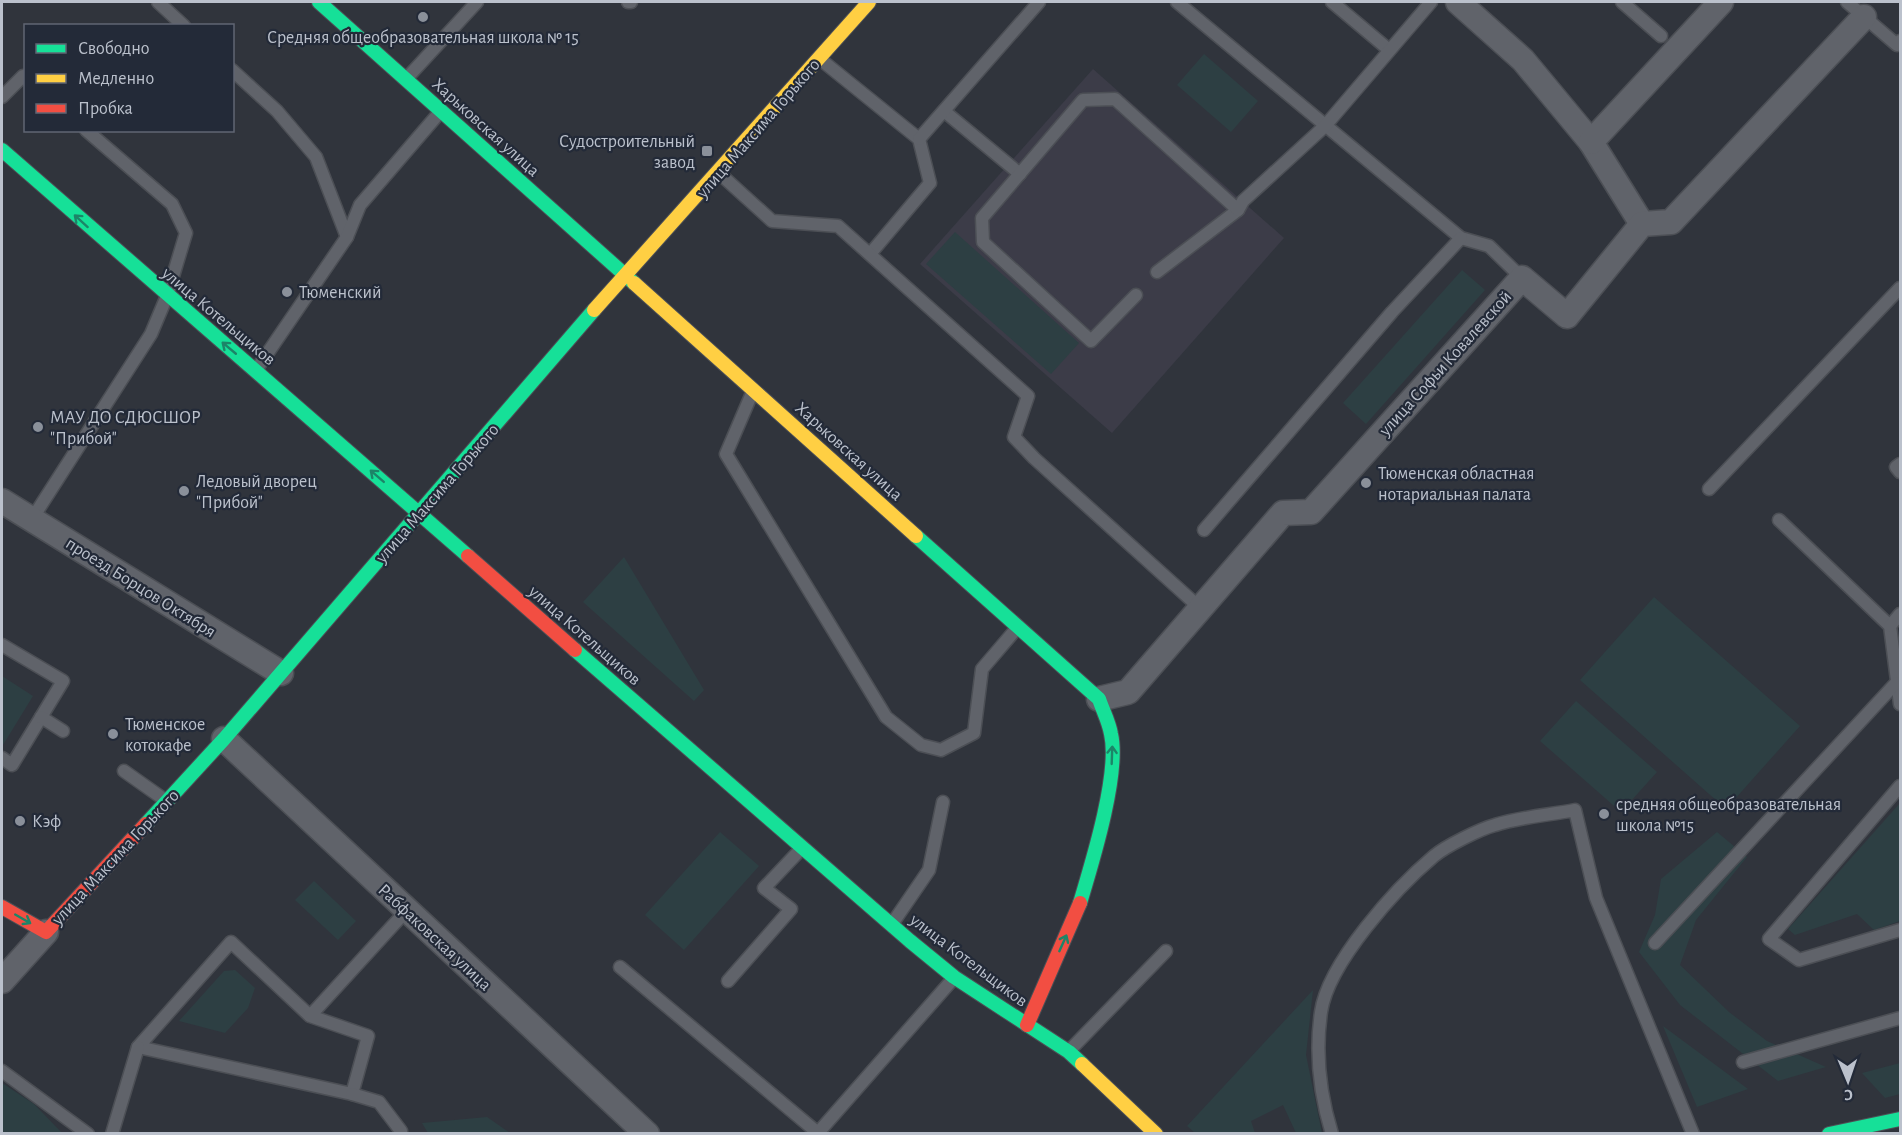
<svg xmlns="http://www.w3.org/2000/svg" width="1902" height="1135" font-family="'Alegreya Sans',sans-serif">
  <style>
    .medical { fill: #3c3c48 }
    .green { fill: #2d3f43 }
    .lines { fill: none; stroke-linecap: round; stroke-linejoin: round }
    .lane-casing { stroke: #4c4f55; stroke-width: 15 }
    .street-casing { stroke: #4c4f55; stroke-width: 27 }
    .fast-casing { stroke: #4c4f55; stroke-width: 16 }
    .slow-casing { stroke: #4c4f55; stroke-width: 16 }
    .jam-casing { stroke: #4c4f55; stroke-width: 16 }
    .lane { stroke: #60636a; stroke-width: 12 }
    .street { stroke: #60636a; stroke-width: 24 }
    .fast { stroke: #16e098; stroke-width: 14 }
    .slow { stroke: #ffcf43; stroke-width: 14 }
    .jam { stroke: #f24e42; stroke-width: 14 }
    .oneway { stroke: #1c8568 }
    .poi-dot { fill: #8a909a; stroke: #232a38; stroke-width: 2 }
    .labels { text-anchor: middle; stroke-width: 4.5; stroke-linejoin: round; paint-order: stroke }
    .poi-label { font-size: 18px; fill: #bbc1cc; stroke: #232a38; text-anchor: start }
    .street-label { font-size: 18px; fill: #bbc1cc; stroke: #232a38 }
  </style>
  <rect width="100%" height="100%" fill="#30343c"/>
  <!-- medical -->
  <polygon class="medical" points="1093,69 1284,238 1112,433 920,264"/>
  <!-- green -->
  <g class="green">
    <polygon points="1204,54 1258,101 1231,132 1177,85"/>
    <polygon points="955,232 1079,343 1051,374 926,264"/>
    <polygon points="1462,270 1485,290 1366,424 1343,403"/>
    <polygon points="624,557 704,690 694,701 583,602"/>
    <polygon points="1654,597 1800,726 1726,809 1580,680"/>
    <polygon points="2,676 33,696 3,745 2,744"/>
    <polygon points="1576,701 1657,772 1621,812 1540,741"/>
    <polygon points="1900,803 1900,921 1874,930 1857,914 1795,935 1788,929"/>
    <polygon points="720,832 759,866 684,950 645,915"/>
    <polygon points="1717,832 1747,857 1696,920 1680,965 1729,1012 1767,1041 1826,1067 1778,1081 1680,1005 1639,952 1655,915 1661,879"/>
    <polygon points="314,881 356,921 338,940 295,900"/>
    <polygon points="235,970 255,988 248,1008 225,1033 179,1021 224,971"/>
    <polygon points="1313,990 1306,1055 1322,1133 1296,1133 1283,1105 1251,1121 1255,1133 1195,1133 1187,1126"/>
    <polygon points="1663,1026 1748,1089 1697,1107"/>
    <polygon points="1900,1063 1900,1094 1885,1098 1862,1073"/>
    <polygon points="2,1083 34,1104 62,1133 2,1133"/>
    <polygon points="487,1117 510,1133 428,1133 422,1123"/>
  </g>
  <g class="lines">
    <!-- lane casing -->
    <g class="lane-casing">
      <g id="lane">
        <polyline points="158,2 184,26"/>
        <polyline points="628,2 631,2"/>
        <polyline points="1177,2 1461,238 1489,246 1522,278"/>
        <polyline points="1332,2 1388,49"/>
        <polyline points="1622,2 1661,36"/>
        <polyline points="1847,2 1897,45 1900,41"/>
        <polyline points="820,59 919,139 930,183 870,254"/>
        <polyline points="232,70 277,111 316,157 347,237"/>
        <polyline points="407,78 477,2"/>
        <polyline points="2,97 23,76 26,79"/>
        <polyline points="944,111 1020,174"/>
        <polyline points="919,139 1039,2"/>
        <polyline points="719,173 772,221 838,226 1028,396 1014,437 1034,458 1200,608"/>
        <polyline points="1157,272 1238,210"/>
        <polyline points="1136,295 1091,341 983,242 982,218 1083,100 1115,99 1238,210 1243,201 1325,126 1431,2"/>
        <polyline points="256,370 347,237 360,205 440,112"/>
        <polyline points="753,391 726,454 886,717 921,745 941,750 974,733 982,669 1017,628"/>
        <polyline points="1900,464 1896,467 1900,472"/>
        <polyline points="1709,489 1900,288"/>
        <polyline points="32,519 151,334 167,296 186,233 172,204 86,130"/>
        <polyline points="1779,520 1890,626 1900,704"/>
        <polyline points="1204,530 1392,312 1461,238"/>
        <polyline points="1890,626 1900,614"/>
        <polyline points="2,645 63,681 12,765 2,758"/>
        <polyline points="41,717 63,731"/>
        <polyline points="124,771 165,800"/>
        <polyline points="1900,786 1769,939 1799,960 1900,930"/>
        <polyline points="892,924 929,870 943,802"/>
        <polyline points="1655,943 1896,683"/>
        <polyline points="620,967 818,1133"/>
        <polyline points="728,981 791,909 764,888 802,848"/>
        <polyline points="310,1016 231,942 138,1047 352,1094 368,1036 310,1016 407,910"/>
        <polyline points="1069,1051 1166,951"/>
        <polyline points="1743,1062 1900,1018"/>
        <polyline points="2,1071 88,1134"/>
        <polyline points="352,1094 379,1102 401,1131 401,1134"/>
        <polyline points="112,1134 138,1047"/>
        <polyline points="817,1134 953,979"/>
        <path d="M1332 1134C1320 1095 1315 1053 1321 1012 1328 963 1396 888 1434 856 1446 846 1480 829 1495 825 1520 817 1549 815 1575 810L1596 898 1693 1134"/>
      </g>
    </g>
    <!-- street casing -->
    <g class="street-casing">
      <g id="street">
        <polyline points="1458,2 1523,60 1591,142 1642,224"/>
        <polyline points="1591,142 1721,2"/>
        <polyline points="2,501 281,673"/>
        <polyline points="1099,699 1128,692 1283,513 1311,512 1522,278 1567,316 1642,224 1671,222 1864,17"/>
        <polyline points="224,739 647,1134"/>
        <polyline points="2,981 46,932"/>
      </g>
    </g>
    <!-- fast casing -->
    <g class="fast-casing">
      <g id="fast">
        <polyline points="319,2 634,283"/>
        <polyline points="2,150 468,556"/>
        <path d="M916 536 1099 699C1103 711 1109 722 1111 734 1120 773 1092 863 1080 903"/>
        <polyline points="575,650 910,941 954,977 1069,1052 1082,1064"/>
        <polyline points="146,824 224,739 594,310"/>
        <polyline points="1829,1134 1900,1119"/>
      </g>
    </g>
    <!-- slow casing -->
    <g class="slow-casing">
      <g id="slow">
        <polyline points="634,283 916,536"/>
        <polyline points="594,310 869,2"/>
        <polyline points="1082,1064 1156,1134"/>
      </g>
    </g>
    <!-- jam casing -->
    <g class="jam-casing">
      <g id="jam">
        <polyline points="468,556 575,650"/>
        <polyline points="2,907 46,932 146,824"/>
        <polyline points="1027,1025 1080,903"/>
      </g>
    </g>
    <!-- lane -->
    <use href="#lane" class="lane"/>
    <!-- street -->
    <use href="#street" class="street"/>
    <!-- fast -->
    <use href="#fast" class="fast"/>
    <!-- slow -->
    <use href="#slow" class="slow"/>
    <!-- jam -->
    <use href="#jam" class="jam"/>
  </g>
  <!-- one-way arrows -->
  <defs><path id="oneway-shaft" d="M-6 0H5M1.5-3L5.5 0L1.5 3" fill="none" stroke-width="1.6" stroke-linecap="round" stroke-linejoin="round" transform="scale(1.5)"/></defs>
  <g class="oneway">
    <use href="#oneway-shaft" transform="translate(81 221) rotate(-138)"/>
    <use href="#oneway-shaft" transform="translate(229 348) rotate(-140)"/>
    <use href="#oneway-shaft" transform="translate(377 476) rotate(-139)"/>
    <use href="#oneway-shaft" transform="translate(1112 755) rotate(-88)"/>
    <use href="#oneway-shaft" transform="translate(23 919) rotate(30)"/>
    <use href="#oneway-shaft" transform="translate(1063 943) rotate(-66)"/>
  </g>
  <!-- markers -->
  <g class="poi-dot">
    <circle cx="423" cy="17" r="6"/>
    <rect x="701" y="145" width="12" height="12" rx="3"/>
    <circle cx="287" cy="292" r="6"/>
    <circle cx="38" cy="427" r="6"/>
    <circle cx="1366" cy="483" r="6"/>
    <circle cx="184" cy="491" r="6"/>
    <circle cx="113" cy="734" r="6"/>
    <circle cx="1604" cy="814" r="6"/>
    <circle cx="20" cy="821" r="6"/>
  </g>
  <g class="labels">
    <!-- poi labels -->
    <g class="poi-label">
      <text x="423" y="43" text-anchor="middle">Средняя общеобразовательная школа № 15</text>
      <text x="695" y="147" text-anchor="end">Судостроительный<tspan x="695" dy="21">завод</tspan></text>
      <text x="299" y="298">Тюменский</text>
      <text x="50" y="423">МАУ ДО СДЮСШОР<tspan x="50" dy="21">"Прибой"</tspan></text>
      <text x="1378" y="479">Тюменская областная<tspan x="1378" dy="21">нотариальная палата</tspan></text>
      <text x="196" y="487">Ледовый дворец<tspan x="196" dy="21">"Прибой"</tspan></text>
      <text x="125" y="730">Тюменское<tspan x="125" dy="21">котокафе</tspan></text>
      <text x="1616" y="810">средняя общеобразовательная<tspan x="1616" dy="21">школа №15</tspan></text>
      <text x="32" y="827">Кэф</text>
    </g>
    <!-- street labels -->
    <g class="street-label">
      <text transform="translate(486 127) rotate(42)" y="6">Харьковская улица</text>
      <text transform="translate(758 128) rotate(-49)" y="6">улица Максима Горького</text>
      <text transform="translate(219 316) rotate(40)" y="6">улица Котельщиков</text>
      <text transform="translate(1445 363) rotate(-48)" y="6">улица Софьи Ковалевской</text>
      <text transform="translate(849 451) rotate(42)" y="6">Харьковская улица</text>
      <text transform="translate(437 493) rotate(-49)" y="6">улица Максима Горького</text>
      <text transform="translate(141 587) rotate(32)" y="6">проезд Борцов Октября</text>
      <text transform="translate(585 635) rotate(41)" y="6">улица Котельщиков</text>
      <text transform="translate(115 857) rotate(-47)" y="6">улица Максима Горького</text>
      <text transform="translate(435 937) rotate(43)" y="6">Рабфаковская улица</text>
      <text transform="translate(969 960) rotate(37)" y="6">улица Котельщиков</text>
    </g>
  </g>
  <!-- border -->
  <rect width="1902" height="1135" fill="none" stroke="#bbc1cc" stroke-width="6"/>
  <!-- legend -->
  <rect x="24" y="24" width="210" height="108" fill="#232a38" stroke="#606673" stroke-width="1.5"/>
  <rect x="36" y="44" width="30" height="9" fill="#16e098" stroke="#606673" stroke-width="1.5"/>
  <text x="78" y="54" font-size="18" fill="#bbc1cc">Свободно</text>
  <rect x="36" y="74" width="30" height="9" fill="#ffcf43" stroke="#606673" stroke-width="1.5"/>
  <text x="78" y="84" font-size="18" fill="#bbc1cc">Медленно</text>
  <rect x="36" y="104" width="30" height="9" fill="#f24e42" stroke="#606673" stroke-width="1.5"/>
  <text x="78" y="114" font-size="18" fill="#bbc1cc">Пробка</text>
  <!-- north arrow -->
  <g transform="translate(1848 1081) rotate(178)" stroke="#232a38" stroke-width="4.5" paint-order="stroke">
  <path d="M0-4.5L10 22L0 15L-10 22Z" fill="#bbc1cc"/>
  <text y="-9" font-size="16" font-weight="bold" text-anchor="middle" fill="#bbc1cc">С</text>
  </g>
</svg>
